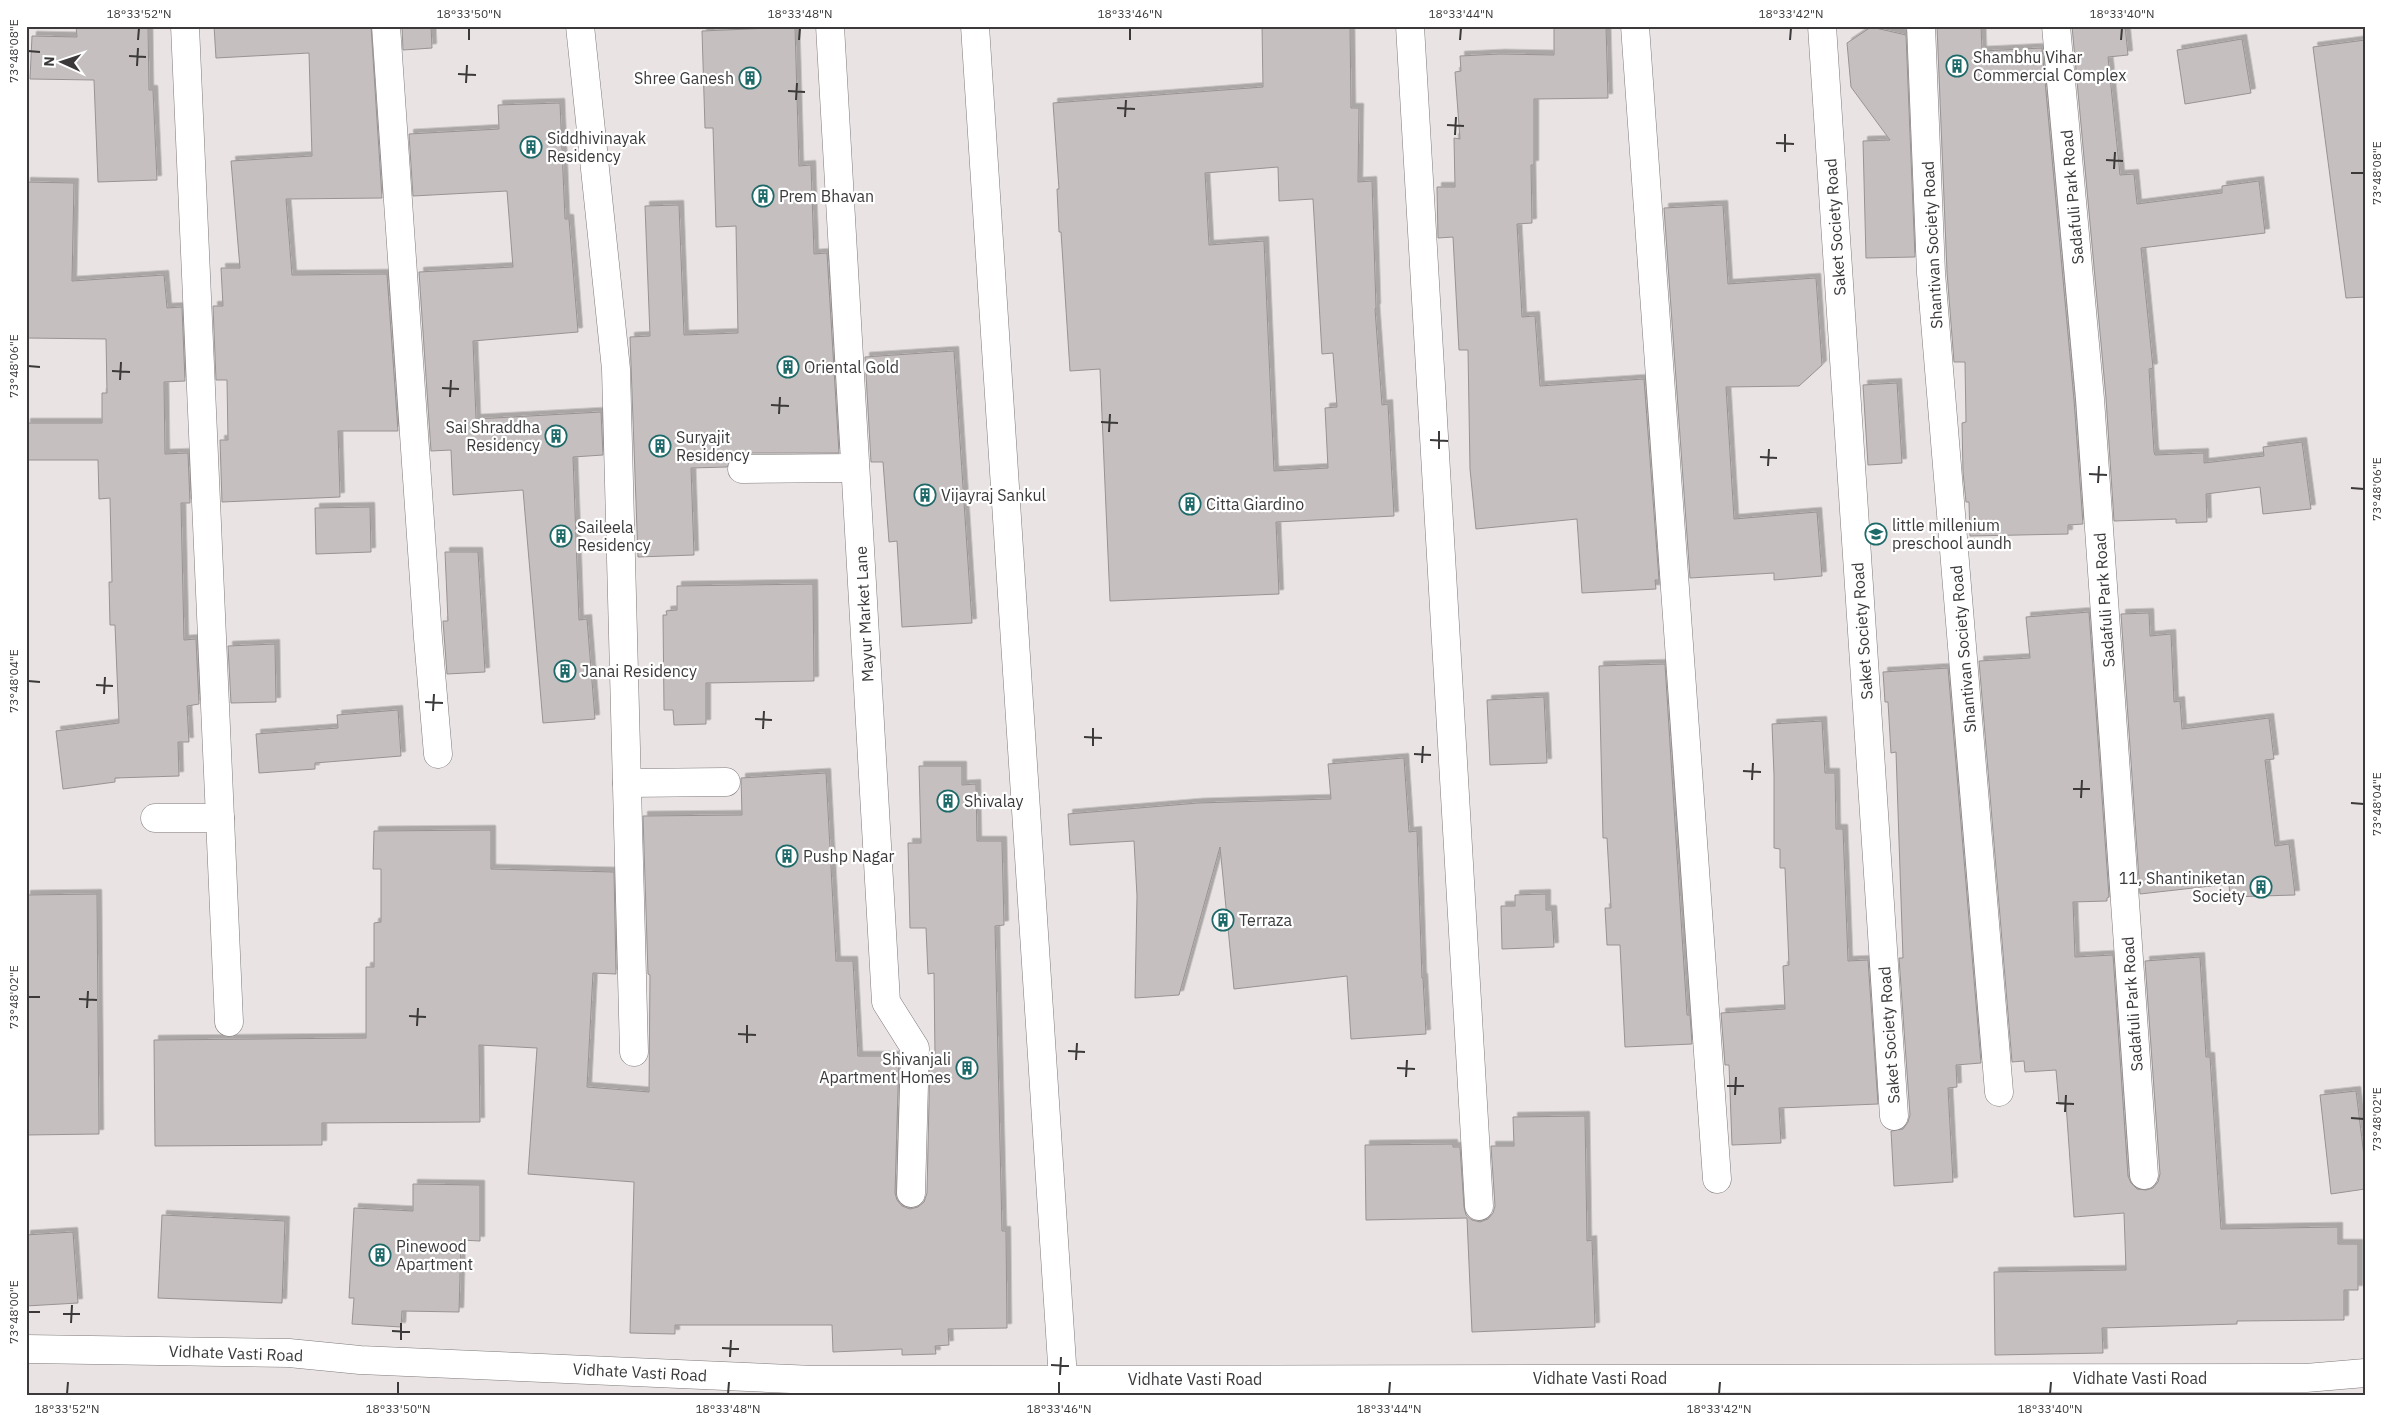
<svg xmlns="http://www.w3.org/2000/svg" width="2391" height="1422" font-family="'IBM Plex Sans',sans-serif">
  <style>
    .building { fill: #c5bfbf; stroke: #999394; fill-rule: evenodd; filter: url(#shadow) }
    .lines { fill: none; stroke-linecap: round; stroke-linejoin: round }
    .street-casing { stroke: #807a7a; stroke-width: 29 }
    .street { stroke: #fff; stroke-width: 28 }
    .ticks { fill: none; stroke: #3b3939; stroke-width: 2 }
    .labels { text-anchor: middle; stroke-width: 4.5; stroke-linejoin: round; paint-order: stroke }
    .poi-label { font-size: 16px; fill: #3b3939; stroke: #fff; text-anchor: start }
    .street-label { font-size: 16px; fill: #3b3939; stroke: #fff }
    .neatline { fill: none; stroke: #3b3939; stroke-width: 2 }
    .ticks-label { font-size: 12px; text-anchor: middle; fill: #3b3939 }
  </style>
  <defs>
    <filter id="shadow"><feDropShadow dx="4.5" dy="-4.5" stdDeviation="0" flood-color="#0004"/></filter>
  </defs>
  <rect width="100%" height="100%" fill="#e9e3e3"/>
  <!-- building -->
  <g class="building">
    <polygon points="76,26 148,26 149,90 153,90 157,180 98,182 94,80 30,79 32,36 77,37"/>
    <polygon points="214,26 371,26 382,198 286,199 292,275 387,274 398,431 338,431 340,497 222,502 220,440 228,440 227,380 216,380 213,306 223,306 221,268 240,268 231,161 312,156 309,53 216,58"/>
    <polygon points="402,26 431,26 432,48 403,50"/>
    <path d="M1262 26H1350L1351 108H1359L1358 182 1372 181 1376 308 1375 309 1382 405 1388 404 1394 516 1276 522 1279 594 1110 601 1100 369 1070 371 1061 232H1059L1057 189H1059L1053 103 1263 87ZM1278 167 1279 201 1313 199 1322 354 1333 353 1337 407 1325 408 1328 468 1274 471 1264 241 1209 245 1205 173Z"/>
    <polygon points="1554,26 1606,26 1608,98 1534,99 1534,165 1531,165 1532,223 1517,224 1522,317 1535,316 1540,386 1644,379 1659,580 1655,580 1656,589 1582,593 1577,519 1476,529 1470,469 1468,350 1459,350 1453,237 1438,238 1437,187 1455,187 1454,138 1460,139 1455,72 1461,71 1460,56 1500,54 1554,55"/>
    <polygon points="1937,26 1981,26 1982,51 2042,48 2074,400 2083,524 2068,525 2068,534 1970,536 1969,502 1966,502 1963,472 1962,423 1966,422 1965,362 1954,362 1947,272"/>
    <polygon points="2072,26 2125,26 2128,55 2108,57 2120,175 2134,174 2137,204 2222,193 2222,186 2259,181 2265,233 2141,248 2153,368 2149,369 2154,452 2155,455 2204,453 2204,463 2264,456 2263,447 2302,442 2311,509 2263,514 2260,487 2206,494 2207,522 2176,523 2176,519 2114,521 2106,398"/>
    <polygon points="795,27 799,166 811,165 814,254 827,253 839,453 742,453 734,456 727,467 691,468 694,555 638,557 630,337 650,336 645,206 679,205 684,335 738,333 736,226 716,227 713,128 705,128 702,31"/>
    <polygon points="1871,27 1906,35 1915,257 1866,258 1863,141 1890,140 1851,87 1847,43"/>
    <polygon points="2242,39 2251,93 2185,104 2177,50"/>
    <polygon points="2365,40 2365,297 2346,298 2313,47"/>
    <polygon points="560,103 565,219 569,219 578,332 473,341 476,419 601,412 603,455 573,457 579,620 587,619 595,719 543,723 523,490 453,495 451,450 431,451 419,272 513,267 507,191 413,196 409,134 499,129 498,105"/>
    <polygon points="26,182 74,183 72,281 164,275 167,308 182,307 185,381 164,382 165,454 188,453 190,503 181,503 184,640 196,639 199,704 187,706 189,742 178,742 179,776 115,778 115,782 63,789 56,731 119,723 115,625 110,625 109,582 112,582 110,498 99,499 98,460 26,460 26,423 102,423 102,393 107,393 106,339 26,338"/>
    <polygon points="1723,205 1728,284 1816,278 1822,365 1799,386 1726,387 1734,519 1817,512 1822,576 1774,580 1774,573 1690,578 1664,208"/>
    <polygon points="954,351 972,623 902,627 897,541 889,542 883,462 871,462 865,357"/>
    <polygon points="1897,383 1902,463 1868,465 1863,385"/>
    <polygon points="370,507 371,552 316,554 315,508"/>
    <polygon points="445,552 478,552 485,672 447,674 443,621 448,621"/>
    <polygon points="813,584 814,681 706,683 706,724 674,725 673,710 664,710 663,615 667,615 666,611 677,610 677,586"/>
    <polygon points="2089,612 2109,897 2107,898 2107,901 2073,902 2075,957 2113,955 2128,1176 2131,1183 2137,1189 2146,1190 2153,1188 2158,1182 2160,1174 2145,961 2200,957 2206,1057 2210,1057 2221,1229 2338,1227 2338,1244 2358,1244 2358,1290 2344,1290 2344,1320 2237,1321 2237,1324 2102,1328 2103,1353 1995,1355 1994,1272 2126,1270 2124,1213 2074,1217 2066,1104 2059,1104 2056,1070 2025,1072 2024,1061 2012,1062 1979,661 2030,658 2026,617"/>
    <polygon points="2149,613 2150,636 2171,634 2174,702 2180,701 2182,729 2269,718 2274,759 2265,760 2275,846 2289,844 2295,895 2230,897 2229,884 2140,894 2121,614"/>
    <polygon points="275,644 276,702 231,703 228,646"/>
    <polygon points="1665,664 1687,1015 1690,1015 1692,1044 1625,1047 1620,945 1607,945 1605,908 1611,908 1607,838 1603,838 1599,666"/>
    <polygon points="1948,668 1981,1063 1956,1065 1957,1087 1948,1088 1953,1182 1894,1186 1891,1131 1903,1129 1908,1122 1910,1115 1899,958 1903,958 1896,752 1891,753 1888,702 1885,702 1883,672"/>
    <polygon points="1544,697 1547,763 1490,765 1487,700"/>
    <polygon points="398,710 401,756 315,763 315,769 259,773 256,734 338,728 337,715"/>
    <polygon points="1822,721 1825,773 1835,773 1836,829 1843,829 1848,961 1868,960 1878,1104 1779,1108 1781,1143 1732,1145 1729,1065 1725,1065 1721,1013 1785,1009 1783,966 1789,965 1785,868 1780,868 1780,849 1774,848 1774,775 1772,724"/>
    <polygon points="1404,758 1409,832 1417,831 1422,978 1423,978 1426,1034 1351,1039 1347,976 1234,989 1220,847 1179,995 1135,998 1137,896 1134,841 1070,845 1068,814 1198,803 1331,799 1328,764"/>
    <polygon points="919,766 962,766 962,785 976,784 977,841 1002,841 1004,925 995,926 1002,1231 1006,1231 1007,1328 948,1329 949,1345 935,1346 936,1354 902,1355 902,1349 833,1352 832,1325 675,1325 675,1334 630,1333 634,1182 528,1174 537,1048 479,1045 480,1122 322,1123 322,1145 155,1146 154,1040 366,1038 366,967 374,967 374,923 381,922 381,869 373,869 374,831 491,830 491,869 614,872 616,974 593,973 587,1087 649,1092 650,975 648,974 643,816 742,815 741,778 826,773 836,961 853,961 858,1056 899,1056 895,1193 897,1200 902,1206 910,1209 918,1207 924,1202 927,1193 930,1056 935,1056 934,973 928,974 926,928 910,928 908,843 921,843"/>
    <polygon points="97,894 99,1134 26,1135 26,895"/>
    <polygon points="1546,894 1546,910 1552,910 1554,947 1502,949 1501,906 1515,906 1515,895"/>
    <polygon points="2356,1091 2365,1164 2365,1189 2331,1194 2320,1095"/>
    <polygon points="1585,1116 1587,1241 1592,1240 1595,1327 1472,1332 1467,1218 1366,1220 1365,1145 1453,1144 1453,1147 1460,1147 1464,1207 1466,1215 1472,1220 1480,1222 1488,1219 1493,1213 1495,1206 1491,1146 1514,1146 1513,1117"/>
    <polygon points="413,1184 480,1185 480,1241 461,1240 459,1312 402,1311 401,1327 352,1324 354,1298 349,1298 354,1208 413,1211"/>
    <polygon points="162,1215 285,1221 282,1303 158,1298"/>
    <polygon points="73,1232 78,1303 26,1306 26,1235"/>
  </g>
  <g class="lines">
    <!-- street casing -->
    <g class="street-casing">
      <g id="street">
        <polyline points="185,26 229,1022"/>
        <polyline points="386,26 428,638 438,754"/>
        <polyline points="580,26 616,369 634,1052"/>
        <polyline points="830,26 886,1002 915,1048 911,1193"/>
        <polyline points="975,26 1063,1379 1068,1396"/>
        <polyline points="1410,26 1479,1206"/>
        <polyline points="1635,26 1717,1179"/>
        <polyline points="1822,26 1894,1116"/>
        <polyline points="1921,26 1931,273 1999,1092"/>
        <polyline points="2056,26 2090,399 2144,1175"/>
        <polyline points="742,469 855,468"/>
        <polyline points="627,783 726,782"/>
        <polyline points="155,818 220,818"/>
        <polyline points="26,1349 289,1353 360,1360 814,1380 2306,1378 2365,1373"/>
      </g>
    </g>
    <!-- street -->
    <use href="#street" class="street"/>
  </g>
  <!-- ticks -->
  <path class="ticks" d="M138 40 139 28M469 40V28M799 40 800 28M1130 40V28M1460 40 1461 28M1790 40 1791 28M2121 40 2122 28M28 51 40 52M129 56 146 57M137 66 138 48M458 74 476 75M466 83 467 65M788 91 805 92M796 100 797 83M1117 108 1135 109M1125 117 1126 100M1447 125 1464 126M1455 135 1456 117M1776 143 1794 144M1785 152V134M2106 160 2123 161M2114 169 2115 152M2351 173H2364M28 366 40 367M112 371 130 372M120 380 121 362M442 388 459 389M450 397 451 380M771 405 789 406M779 414 780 397M1101 422 1118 423M1109 432 1110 414M1430 440 1448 441M1439 449V431M1760 457 1777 458M1768 466 1769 449M2089 474 2107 475M2098 483 2099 466M2351 488 2364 489M28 681 40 682M96 685 113 686M104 694 105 677M425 702 443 703M433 711 434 694M755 719 772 720M763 729 764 711M1084 737 1102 738M1093 746V728M1414 754 1431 755M1422 763 1423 746M1743 771 1761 772M1752 780 1753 763M2073 789H2090M2081 798 2082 780M2351 803 2364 804M28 997H40M79 999 97 1000M87 1008 88 991M409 1016 426 1017M417 1026 418 1008M738 1034 756 1035M747 1043V1025M1068 1051 1085 1052M1076 1060 1077 1043M1397 1068 1415 1069M1406 1077 1407 1060M1727 1086H1744M1735 1095 1736 1077M2056 1103 2074 1104M2065 1112 2066 1095M2351 1118 2364 1119M28 1312H40M63 1314H80M71 1323 72 1305M392 1331 410 1332M401 1340V1323M722 1348 739 1349M730 1357 731 1340M1051 1365 1069 1366M1060 1375 1061 1357M67 1394 68 1382M398 1394V1382M728 1394 729 1382M1059 1394V1382M1389 1394 1390 1382M1719 1394 1720 1382M2050 1394 2051 1382"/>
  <!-- icons -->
  <defs>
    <g id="building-ring" transform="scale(1.125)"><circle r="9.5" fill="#fff" stroke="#1d6a69" stroke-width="1.5"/><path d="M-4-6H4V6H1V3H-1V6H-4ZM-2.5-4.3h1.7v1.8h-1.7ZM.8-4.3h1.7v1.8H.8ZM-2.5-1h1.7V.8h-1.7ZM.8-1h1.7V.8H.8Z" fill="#1d6a69"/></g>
    <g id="school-ring" transform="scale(1.125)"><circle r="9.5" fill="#fff" stroke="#1d6a69" stroke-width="1.5"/><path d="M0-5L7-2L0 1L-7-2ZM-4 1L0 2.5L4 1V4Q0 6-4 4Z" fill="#1d6a69"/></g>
  </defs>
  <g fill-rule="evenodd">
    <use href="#building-ring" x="1957" y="66"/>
    <use href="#building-ring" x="750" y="78"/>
    <use href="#building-ring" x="531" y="147"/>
    <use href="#building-ring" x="763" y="196"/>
    <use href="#building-ring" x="788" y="367"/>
    <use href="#building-ring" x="556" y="436"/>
    <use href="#building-ring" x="660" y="446"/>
    <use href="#building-ring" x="925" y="495"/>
    <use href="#building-ring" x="1190" y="504"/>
    <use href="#school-ring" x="1876" y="534"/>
    <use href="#building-ring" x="561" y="536"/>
    <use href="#building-ring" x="565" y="671"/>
    <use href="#building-ring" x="948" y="801"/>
    <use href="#building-ring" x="787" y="856"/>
    <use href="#building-ring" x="2261" y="887"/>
    <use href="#building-ring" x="1223" y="920"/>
    <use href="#building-ring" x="967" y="1068"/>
    <use href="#building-ring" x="380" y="1255"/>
  </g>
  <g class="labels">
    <!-- poi labels -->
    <g class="poi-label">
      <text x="1973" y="63">Shambhu Vihar<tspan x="1973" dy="18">Commercial Complex</tspan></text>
      <text x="734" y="84" text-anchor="end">Shree Ganesh</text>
      <text x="547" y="144">Siddhivinayak<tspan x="547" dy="18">Residency</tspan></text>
      <text x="779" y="202">Prem Bhavan</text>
      <text x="804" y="373">Oriental Gold</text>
      <text x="540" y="433" text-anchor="end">Sai Shraddha<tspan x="540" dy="18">Residency</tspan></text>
      <text x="676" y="443">Suryajit<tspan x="676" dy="18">Residency</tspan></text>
      <text x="941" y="501">Vijayraj Sankul</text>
      <text x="1206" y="510">Citta Giardino</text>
      <text x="1892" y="531">little millenium<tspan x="1892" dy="18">preschool aundh</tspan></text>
      <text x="577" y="533">Saileela<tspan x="577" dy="18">Residency</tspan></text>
      <text x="581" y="677">Janai Residency</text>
      <text x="964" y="807">Shivalay</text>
      <text x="803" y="862">Pushp Nagar</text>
      <text x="2245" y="884" text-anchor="end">11, Shantiniketan<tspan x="2245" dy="18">Society</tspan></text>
      <text x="1239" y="926">Terraza</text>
      <text x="951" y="1065" text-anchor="end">Shivanjali<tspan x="951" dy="18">Apartment Homes</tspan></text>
      <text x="396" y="1252">Pinewood<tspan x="396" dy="18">Apartment</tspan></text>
    </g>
    <!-- street labels -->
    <g class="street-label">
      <text transform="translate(2072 197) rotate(-95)" y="6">Sadafuli Park Road</text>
      <text transform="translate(1835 227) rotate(-94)" y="6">Saket Society Road</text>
      <text transform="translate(1932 245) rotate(-93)" y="6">Shantivan Society Road</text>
      <text transform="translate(2104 600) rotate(-94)" y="6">Sadafuli Park Road</text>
      <text transform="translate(864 614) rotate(-93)" y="6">Mayur Market Lane</text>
      <text transform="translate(1862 631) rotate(-94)" y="6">Saket Society Road</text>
      <text transform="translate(1963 649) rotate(-95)" y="6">Shantivan Society Road</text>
      <text transform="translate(2132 1004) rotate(-94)" y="6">Sadafuli Park Road</text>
      <text transform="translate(1889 1035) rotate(-94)" y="6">Saket Society Road</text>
      <text transform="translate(236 1353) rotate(2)" y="6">Vidhate Vasti Road</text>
      <text transform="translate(640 1372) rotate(3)" y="6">Vidhate Vasti Road</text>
      <text x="1600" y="1384">Vidhate Vasti Road</text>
      <text x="2140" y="1384">Vidhate Vasti Road</text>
      <text x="1195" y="1385">Vidhate Vasti Road</text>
    </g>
  </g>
  <!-- border -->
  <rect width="2391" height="1422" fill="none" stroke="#ffffff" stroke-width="55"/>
  <!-- north arrow -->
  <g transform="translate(62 62) rotate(273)" stroke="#ffffff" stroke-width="4" paint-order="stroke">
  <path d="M0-4L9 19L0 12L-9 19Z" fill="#3b3939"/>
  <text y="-8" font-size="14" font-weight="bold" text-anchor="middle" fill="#3b3939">N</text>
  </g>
  <rect x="28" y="28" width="2336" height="1366" class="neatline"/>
  <g class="ticks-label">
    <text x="139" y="18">18°33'52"N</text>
    <text x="469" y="18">18°33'50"N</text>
    <text x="800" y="18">18°33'48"N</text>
    <text x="1130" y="18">18°33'46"N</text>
    <text x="1461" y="18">18°33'44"N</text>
    <text x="1791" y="18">18°33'42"N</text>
    <text x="2122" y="18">18°33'40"N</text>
    <text transform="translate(14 51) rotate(-90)" y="4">73°48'08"E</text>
    <text transform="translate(2377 173) rotate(-90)" y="4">73°48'08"E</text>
    <text transform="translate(14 366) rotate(-90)" y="4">73°48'06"E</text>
    <text transform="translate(2377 489) rotate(-90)" y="4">73°48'06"E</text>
    <text transform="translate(14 681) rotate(-90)" y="4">73°48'04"E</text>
    <text transform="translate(2377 804) rotate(-90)" y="4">73°48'04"E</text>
    <text transform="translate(14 997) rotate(-90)" y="4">73°48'02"E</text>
    <text transform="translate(2377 1119) rotate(-90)" y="4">73°48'02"E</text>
    <text transform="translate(14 1312) rotate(-90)" y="4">73°48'00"E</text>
    <text x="67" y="1413">18°33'52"N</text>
    <text x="398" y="1413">18°33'50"N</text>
    <text x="728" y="1413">18°33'48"N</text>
    <text x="1059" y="1413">18°33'46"N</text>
    <text x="1389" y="1413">18°33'44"N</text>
    <text x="1719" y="1413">18°33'42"N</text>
    <text x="2050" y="1413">18°33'40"N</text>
  </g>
</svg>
